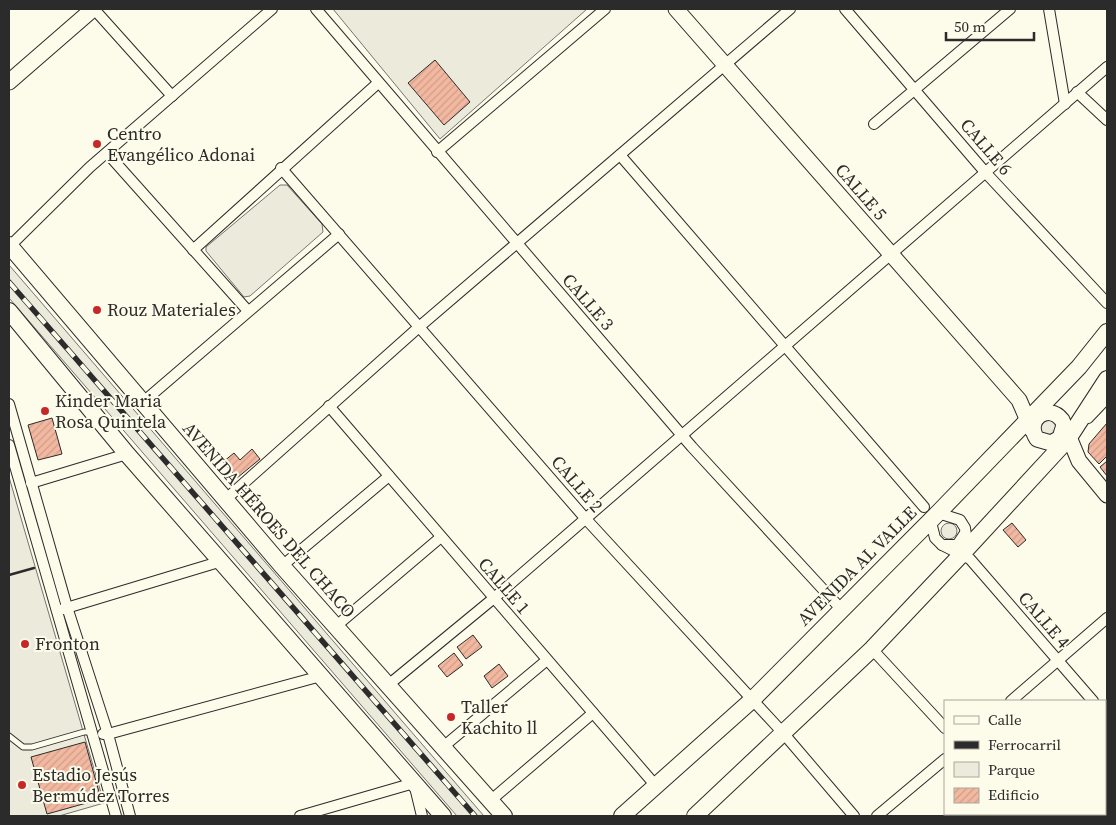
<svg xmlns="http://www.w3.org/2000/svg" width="1116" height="825" font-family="'Source Serif 4',serif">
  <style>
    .grass { fill: url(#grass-tufts); stroke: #74746e }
    .park { fill: #ecebdb; stroke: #74746e }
    .building { fill: url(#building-hatch); stroke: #2b2b2b }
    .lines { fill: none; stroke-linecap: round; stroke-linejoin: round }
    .service-casing { stroke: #2b2b2b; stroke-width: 7 }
    .minor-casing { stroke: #2b2b2b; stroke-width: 12 }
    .secondary-casing { stroke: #2b2b2b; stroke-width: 17 }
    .primary-casing { stroke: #2b2b2b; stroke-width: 18 }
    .service { stroke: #fdfbea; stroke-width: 5 }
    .minor { stroke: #fdfbea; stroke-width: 10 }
    .secondary { stroke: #fdfbea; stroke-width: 15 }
    .primary { stroke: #fdfbea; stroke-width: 16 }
    .rail-casing { stroke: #2b2b2b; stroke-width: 5.5 }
    .rail { stroke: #fdfbea; stroke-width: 4; stroke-dasharray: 11; stroke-linecap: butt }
    .wall { stroke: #2b2b2b; stroke-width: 2.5 }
    .poi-dot { fill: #c62828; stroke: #fdfbea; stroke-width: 2 }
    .labels { text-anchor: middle; stroke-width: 4; stroke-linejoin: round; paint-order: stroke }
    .poi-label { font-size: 18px; fill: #2b2b2b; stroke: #fdfbea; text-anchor: start }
    .street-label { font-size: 18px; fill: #2b2b2b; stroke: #fdfbea }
  </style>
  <defs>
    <pattern id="grass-tufts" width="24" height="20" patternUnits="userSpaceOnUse" patternTransform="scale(1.25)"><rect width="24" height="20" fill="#ecebdb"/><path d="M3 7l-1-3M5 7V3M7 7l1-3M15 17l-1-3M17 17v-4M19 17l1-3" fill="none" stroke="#cbcabc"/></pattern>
    <pattern id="building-hatch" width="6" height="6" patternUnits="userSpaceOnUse" patternTransform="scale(1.25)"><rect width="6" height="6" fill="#f2b8a0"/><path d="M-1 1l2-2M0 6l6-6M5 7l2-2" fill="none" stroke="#d09e8a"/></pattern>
  </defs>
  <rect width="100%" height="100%" fill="#fdfbea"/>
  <!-- grass -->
  <g class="grass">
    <circle cx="1048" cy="428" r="8"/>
    <circle cx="949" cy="531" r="8"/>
  </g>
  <!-- park -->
  <g class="park">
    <polygon points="333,9 587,9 440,139"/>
    <polygon points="280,185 287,185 322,224 323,232 250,296 244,297 206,251 206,247"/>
    <polygon points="9,265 484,816 457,816 9,298"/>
    <polygon points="9,477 104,803 59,816 9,816"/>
  </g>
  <!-- building -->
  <g class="building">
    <polygon points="435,60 470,102 444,125 408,83"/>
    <polygon points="52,418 62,454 38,460 28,425"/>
    <polygon points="1107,423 1107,456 1099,464 1088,452 1089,444"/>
    <polygon points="252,449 260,459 237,478 223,462 234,453 240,460"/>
    <polygon points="1107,461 1107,476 1100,467"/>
    <polygon points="1012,523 1026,540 1018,547 1003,530"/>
    <polygon points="473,635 482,647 466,659 457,647"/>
    <polygon points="454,653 463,665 447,677 438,666"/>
    <polygon points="499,664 508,676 492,688 484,676"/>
    <polygon points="85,742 101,799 47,814 31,757"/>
  </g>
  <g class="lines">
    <!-- service casing -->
    <g class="service-casing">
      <polyline id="service" points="9,736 23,747 32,747 84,732 92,732"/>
    </g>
    <!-- minor casing -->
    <g class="minor-casing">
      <g id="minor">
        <polyline points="94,9 172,96"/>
        <polyline points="316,9 692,447 842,610"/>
        <polyline points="845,9 985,172 1107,303"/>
        <polyline points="1049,9 1065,104"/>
        <polyline points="1077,92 1107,120"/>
        <polyline points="874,124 1010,9"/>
        <polyline points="437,152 605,9"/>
        <polyline points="107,153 248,311"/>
        <polyline points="620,155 924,507"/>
        <polyline points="281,168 585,518 784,734 854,816"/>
        <polyline points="9,247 90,167 272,9"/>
        <polyline points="193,250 378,83"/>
        <polyline points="142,403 339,234"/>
        <polyline points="9,404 67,607 108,734 130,816"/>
        <polyline points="329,406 656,786"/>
        <polyline points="1088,418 1107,398"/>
        <polyline points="9,445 116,816"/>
        <polyline points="31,483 127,454"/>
        <polyline points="226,499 419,327 790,9"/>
        <polyline points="935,512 960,520 965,528 968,549"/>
        <polyline points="930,518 935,538 942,545 957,545 965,533"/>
        <polyline points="942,545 970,559 1093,701"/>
        <polyline points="282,566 389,476"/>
        <polyline points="63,609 222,561"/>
        <polyline points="335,627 441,537"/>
        <polyline points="872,649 945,728"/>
        <polyline points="387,686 494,598 1107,67"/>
        <polyline points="1011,701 1107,618"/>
        <polyline points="1105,715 1107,717"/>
        <polyline points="103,734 108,734 321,676"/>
        <polyline points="443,747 547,660"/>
        <polyline points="490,801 593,713"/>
        <polyline points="1019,814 1021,816"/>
        <polyline points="300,816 414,783 422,816"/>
        <polyline points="877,816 945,759"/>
      </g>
    </g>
    <!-- secondary casing -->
    <g class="secondary-casing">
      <g id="secondary">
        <polyline points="676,9 1019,400 1032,430"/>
        <polyline points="9,82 93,9"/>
        <path d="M1064 425 1060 438 1051 443 1037 439C1024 420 1048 402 1062 420L1079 461 1107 495"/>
      </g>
    </g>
    <!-- primary casing -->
    <g class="primary-casing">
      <g id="primary">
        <polyline points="9,245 282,566 504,816"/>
        <polyline points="9,311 127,454 443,816"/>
        <polyline points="622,816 752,700 938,513 1079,367 1107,332"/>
        <polyline points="695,816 872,649 961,555 1068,439 1107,379"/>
      </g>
    </g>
    <!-- service -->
    <use href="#service" class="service"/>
    <!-- minor -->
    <use href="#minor" class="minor"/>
    <!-- secondary -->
    <use href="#secondary" class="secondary"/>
    <!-- primary -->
    <use href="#primary" class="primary"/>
    <!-- rail casing -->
    <g class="rail-casing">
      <polyline id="rail" points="9,282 475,816"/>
    </g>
    <!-- rail -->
    <use href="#rail" class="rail"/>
    <!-- wall -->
    <polyline class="wall" points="9,575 34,568"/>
  </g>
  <!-- markers -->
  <g class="poi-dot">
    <circle cx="97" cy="144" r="5"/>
    <circle cx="97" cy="310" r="5"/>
    <circle cx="45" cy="411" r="5"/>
    <circle cx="25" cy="644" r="5"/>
    <circle cx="451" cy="717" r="5"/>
    <circle cx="22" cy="785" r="5"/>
  </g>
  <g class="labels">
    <!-- poi labels -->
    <g class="poi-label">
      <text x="107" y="140">Centro<tspan x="107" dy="21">Evangélico Adonai</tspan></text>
      <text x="107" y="316">Rouz Materiales</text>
      <text x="55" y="407">Kinder Maria<tspan x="55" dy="21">Rosa Quintela</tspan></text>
      <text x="35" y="650">Fronton</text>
      <text x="461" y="713">Taller<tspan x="461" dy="21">Kachito ll</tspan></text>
      <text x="32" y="781">Estadio Jesús<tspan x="32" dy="21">Bermúdez Torres</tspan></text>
    </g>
    <!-- street labels -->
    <g class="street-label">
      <text transform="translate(986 147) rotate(49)" y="6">CALLE 6</text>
      <text transform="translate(861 192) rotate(49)" y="6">CALLE 5</text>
      <text transform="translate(588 302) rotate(49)" y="6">CALLE 3</text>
      <text transform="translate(577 484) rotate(49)" y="6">CALLE 2</text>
      <text transform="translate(269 520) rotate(49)" y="6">AVENIDA HÉROES DEL CHACO</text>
      <text transform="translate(857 566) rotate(-45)" y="6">AVENIDA AL VALLE</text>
      <text transform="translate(504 586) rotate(49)" y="6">CALLE 1</text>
      <text transform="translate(1044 620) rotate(49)" y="6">CALLE 4</text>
    </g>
  </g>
  <!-- border -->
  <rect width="1116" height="825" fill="none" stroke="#2b2b2b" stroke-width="20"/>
  <!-- legend -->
  <rect x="944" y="700" width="162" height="115" fill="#fdfbea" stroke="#a9a89e"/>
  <rect x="954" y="716" width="25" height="8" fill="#fdfbea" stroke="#a9a89e"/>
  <text x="988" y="725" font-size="15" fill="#2b2b2b">Calle</text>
  <rect x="954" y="741" width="25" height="8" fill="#2b2b2b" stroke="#a9a89e"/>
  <text x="988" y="750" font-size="15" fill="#2b2b2b">Ferrocarril</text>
  <rect x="954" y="762" width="25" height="15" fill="#ecebdb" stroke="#a9a89e"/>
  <text x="988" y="775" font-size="15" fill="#2b2b2b">Parque</text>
  <rect x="954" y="788" width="25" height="15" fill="url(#building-hatch)" stroke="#a9a89e"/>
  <text x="988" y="800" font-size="15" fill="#2b2b2b">Edificio</text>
  <!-- scale -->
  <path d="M946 32v8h88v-8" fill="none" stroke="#2b2b2b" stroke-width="2.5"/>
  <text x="954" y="32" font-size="15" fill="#2b2b2b" stroke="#fdfbea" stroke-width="4" paint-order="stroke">50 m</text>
</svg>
